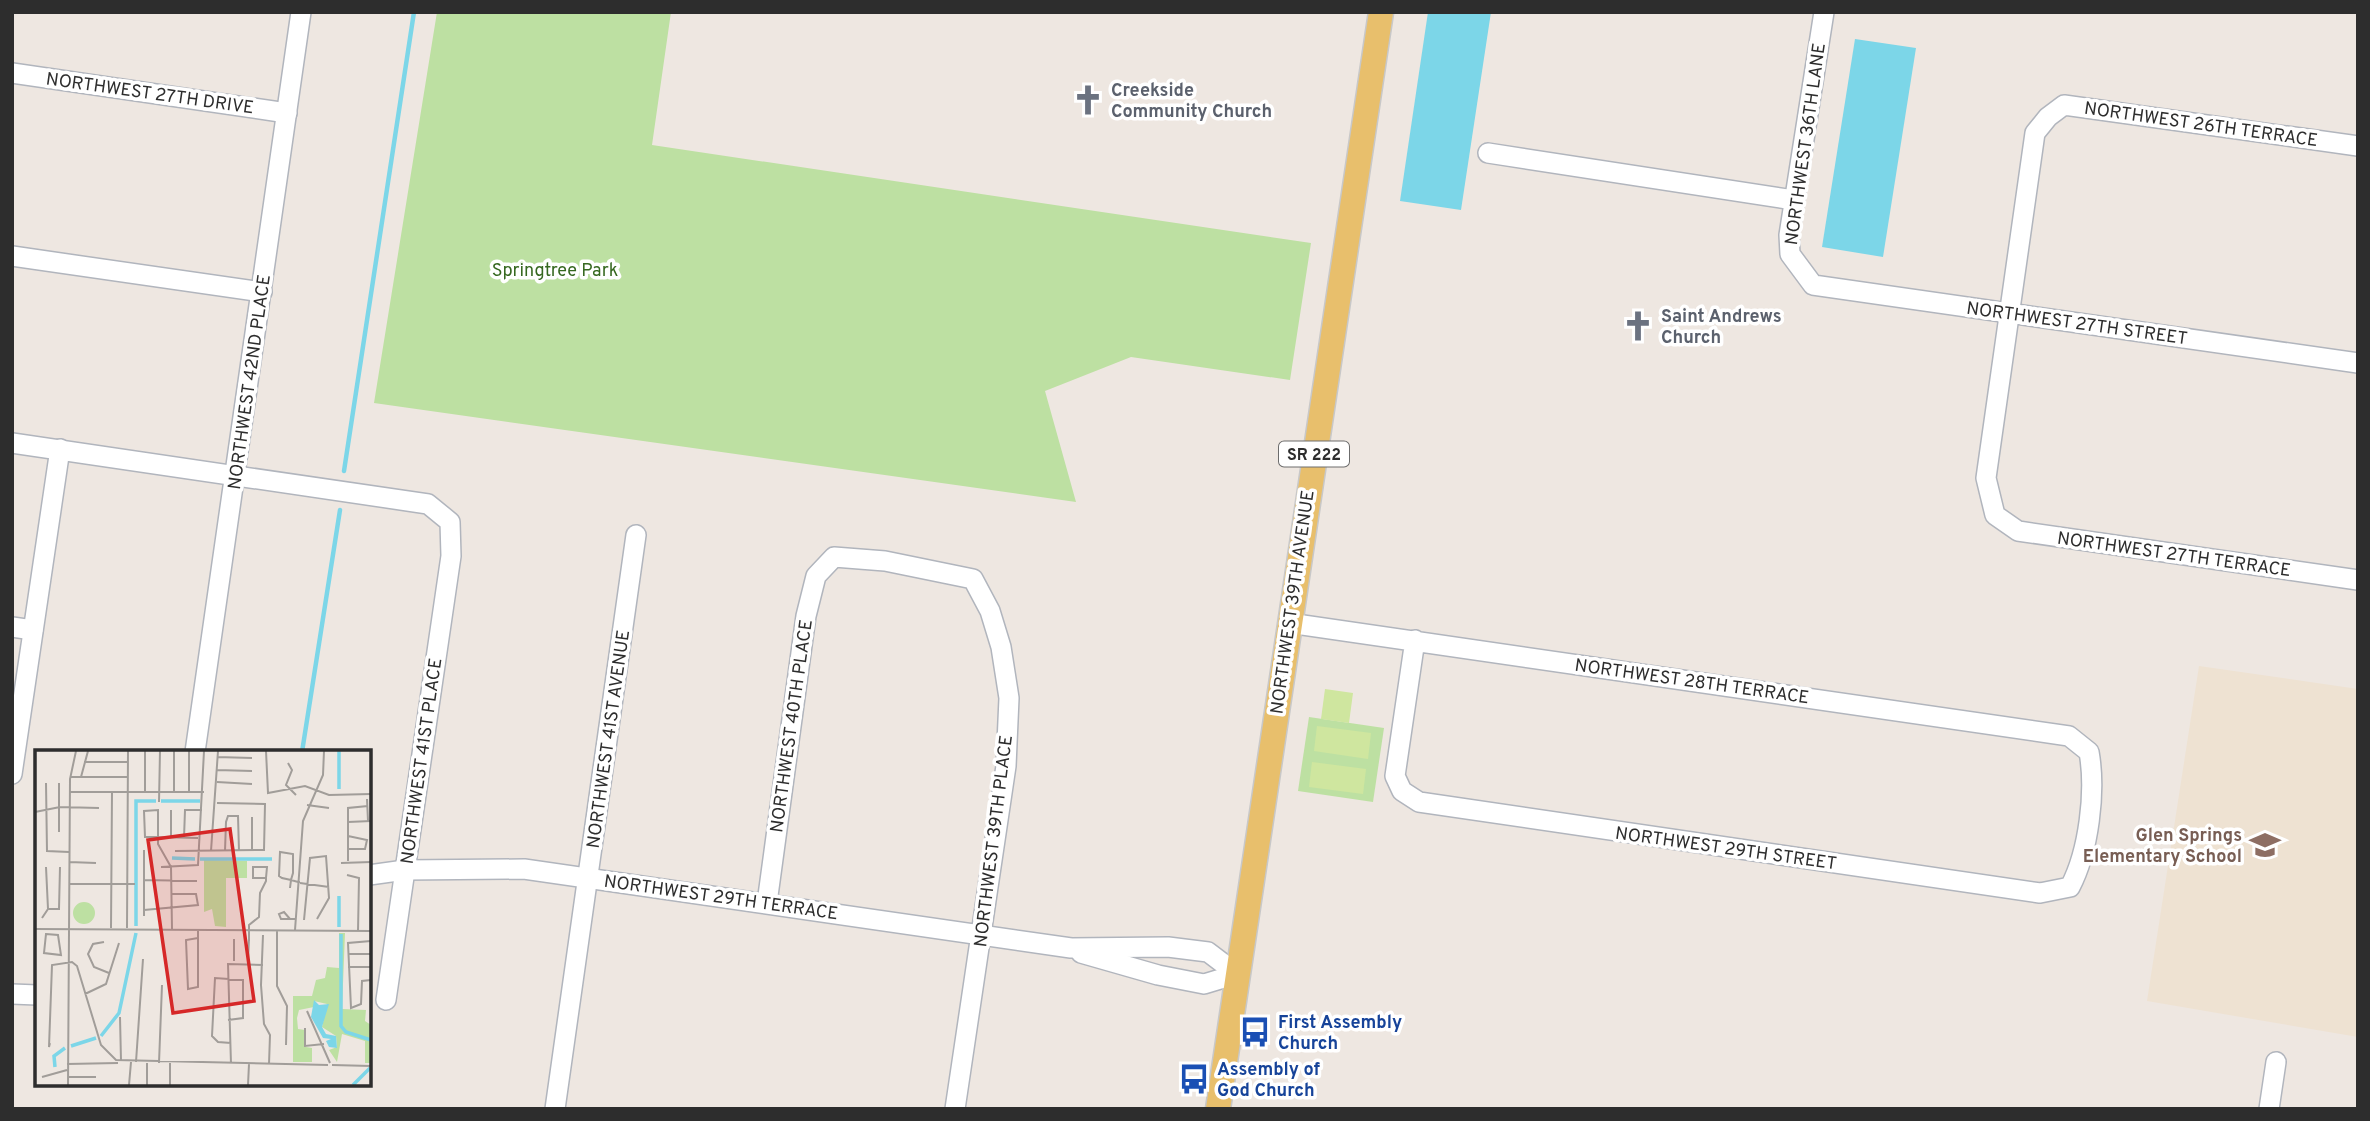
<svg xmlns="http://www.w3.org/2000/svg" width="2370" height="1121" font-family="Overpass,sans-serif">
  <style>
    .education { fill: #eee2d2 }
    .green { fill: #bde0a2 }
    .pitch { fill: #cfe69f }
    .water { fill: #7cd6e8 }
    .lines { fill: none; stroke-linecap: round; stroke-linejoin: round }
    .stream { stroke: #7cd6e8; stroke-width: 4.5 }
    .minor-casing { stroke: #b1b5bd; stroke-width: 22 }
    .major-casing { stroke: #c8c8c8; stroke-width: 27 }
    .minor { stroke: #fff; stroke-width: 19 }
    .major { stroke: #e8bf6c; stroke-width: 24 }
    .labels { text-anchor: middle; stroke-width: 7; stroke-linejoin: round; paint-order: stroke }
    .shield { fill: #fff; stroke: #6c6c6c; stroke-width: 2 }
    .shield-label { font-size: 16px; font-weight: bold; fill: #2d2d2d }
    .worship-label { font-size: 18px; font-weight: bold; fill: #5b616d; stroke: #fff; text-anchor: start }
    .street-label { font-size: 18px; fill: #2d2d2d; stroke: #fff }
    .park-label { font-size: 18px; fill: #366820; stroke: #fff }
    .education-label { font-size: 18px; font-weight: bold; fill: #785e54; stroke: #fff; text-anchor: end }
    .transit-label { font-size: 18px; font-weight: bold; fill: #164399; stroke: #fff; text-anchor: start }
    .inset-river { fill: none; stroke: #7cd6e8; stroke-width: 3.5 }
    .inset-road { fill: none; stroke: #a19d99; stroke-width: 2 }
    .view { fill: #d62828; fill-opacity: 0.15; stroke: #d62828; stroke-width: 3.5 }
    .inset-edge { fill: none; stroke: #2d2d2d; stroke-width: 3.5 }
  </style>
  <rect width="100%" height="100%" fill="#eee7e1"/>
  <!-- education -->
  <polygon class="education" points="2199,666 2358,689 2358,1037 2147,1001"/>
  <!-- green -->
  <g class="green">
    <polygon points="437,12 671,12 652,145 1311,243 1290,380 1131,357 1045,391 1076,502 374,403"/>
    <polygon points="1309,717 1384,728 1373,802 1298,791"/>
  </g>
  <!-- pitch -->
  <g class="pitch">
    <polygon points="1325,689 1353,693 1349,723 1321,719"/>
    <polygon points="1317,726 1371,733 1368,759 1314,751"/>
    <polygon points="1312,762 1366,769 1363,794 1309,787"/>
  </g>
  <!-- water -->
  <g class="water">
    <polygon points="1428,12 1491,12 1461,210 1400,201"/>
    <polygon points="1855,39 1916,48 1883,257 1822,247"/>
  </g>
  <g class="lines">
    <!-- stream -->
    <g class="stream">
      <polyline points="344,471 414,12"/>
      <polyline points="302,752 340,510"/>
    </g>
    <!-- minor casing -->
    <g class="minor-casing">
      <g id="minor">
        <polyline points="1824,12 1789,235 1790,254 1813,285 2358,363"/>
        <polyline points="12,73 287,113"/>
        <polyline points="2358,146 2064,105 2048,117 2035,133 1986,478 1995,515 2018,531 2358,580"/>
        <polyline points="1488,153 1794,200"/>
        <polyline points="12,256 262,292"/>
        <polyline points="12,443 428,504 450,522 451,556 386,1000"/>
        <path d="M1289 623 2069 736 2089 752C2096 791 2089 851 2070 887L2040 893 1419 802 1402 791 1395 776 1415 640"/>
        <polyline points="12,627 33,630"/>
        <polyline points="195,752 301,12"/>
        <polyline points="12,774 60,449"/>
        <polyline points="369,875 405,870 524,869 1071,948 1168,947 1208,952 1237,974"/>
        <polyline points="767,903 806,616 816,576 834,557 885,561 973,579 990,611 1001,647 1009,698 1006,766 955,1109"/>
        <polyline points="1081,953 1158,975 1204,984 1237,974"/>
        <polyline points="12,994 37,995"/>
        <polyline points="555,1109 636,535"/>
        <polyline points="2269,1109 2276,1062"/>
      </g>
    </g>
    <!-- major casing -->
    <g class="major-casing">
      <polyline id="major" points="1218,1109 1381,12"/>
    </g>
    <!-- minor -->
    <use href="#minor" class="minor"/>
    <!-- major -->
    <use href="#major" class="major"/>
  </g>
  <!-- icons -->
  <defs>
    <g id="church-bare" transform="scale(2.415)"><path d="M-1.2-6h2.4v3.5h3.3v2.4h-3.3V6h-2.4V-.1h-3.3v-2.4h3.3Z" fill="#6b7280" stroke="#fff" stroke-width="2.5" paint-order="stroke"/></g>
    <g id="school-bare" transform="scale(2.415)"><path d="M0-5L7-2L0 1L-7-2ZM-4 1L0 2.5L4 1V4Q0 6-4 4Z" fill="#8d6e63" stroke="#fff" stroke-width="2.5" paint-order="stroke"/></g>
    <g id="bus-bare" transform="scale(2.415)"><path d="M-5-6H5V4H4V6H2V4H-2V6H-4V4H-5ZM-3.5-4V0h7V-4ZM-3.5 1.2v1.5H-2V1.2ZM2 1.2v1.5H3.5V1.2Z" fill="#1a4fb4" stroke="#fff" stroke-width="2.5" paint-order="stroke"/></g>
  </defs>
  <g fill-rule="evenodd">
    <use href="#church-bare" x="1088" y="100"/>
    <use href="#church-bare" x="1638" y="326"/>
    <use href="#school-bare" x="2265" y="845"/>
    <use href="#bus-bare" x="1255" y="1032"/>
    <use href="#bus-bare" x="1194" y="1079"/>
  </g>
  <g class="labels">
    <!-- shield labels -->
    <rect class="shield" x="1279" y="441.5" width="70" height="25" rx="5"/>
    <g class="shield-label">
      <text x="1314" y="460">SR 222</text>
    </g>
    <!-- worship labels -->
    <g class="worship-label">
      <text x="1111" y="96">Creekside<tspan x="1111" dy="21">Community Church</tspan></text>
      <text x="1661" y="322">Saint Andrews<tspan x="1661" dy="21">Church</tspan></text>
    </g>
    <!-- street labels -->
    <g class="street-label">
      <text transform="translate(150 93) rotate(8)" y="6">NORTHWEST 27TH DRIVE</text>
      <text transform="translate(2201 124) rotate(8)" y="6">NORTHWEST 26TH TERRACE</text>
      <text transform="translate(1805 144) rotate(-82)" y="6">NORTHWEST 36TH LANE</text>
      <text transform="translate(2077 323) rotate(8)" y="6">NORTHWEST 27TH STREET</text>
      <text transform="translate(249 382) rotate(-82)" y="6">NORTHWEST 42ND PLACE</text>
      <text transform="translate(2174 554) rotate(8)" y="6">NORTHWEST 27TH TERRACE</text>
      <text transform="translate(1292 602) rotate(-82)" y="6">NORTHWEST 39TH AVENUE</text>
      <text transform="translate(1692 681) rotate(8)" y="6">NORTHWEST 28TH TERRACE</text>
      <text transform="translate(791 726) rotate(-82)" y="6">NORTHWEST 40TH PLACE</text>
      <text transform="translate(608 739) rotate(-82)" y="6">NORTHWEST 41ST AVENUE</text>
      <text transform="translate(421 761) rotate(-82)" y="6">NORTHWEST 41ST PLACE</text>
      <text transform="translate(993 841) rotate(-83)" y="6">NORTHWEST 39TH PLACE</text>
      <text transform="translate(1726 848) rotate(8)" y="6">NORTHWEST 29TH STREET</text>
      <text transform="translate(721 897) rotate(8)" y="6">NORTHWEST 29TH TERRACE</text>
    </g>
    <!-- park labels -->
    <g class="park-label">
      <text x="555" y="276">Springtree Park</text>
    </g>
    <!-- education labels -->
    <g class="education-label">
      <text x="2242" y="841">Glen Springs<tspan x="2242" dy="21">Elementary School</tspan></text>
    </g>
    <!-- transit labels -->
    <g class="transit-label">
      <text x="1278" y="1028">First Assembly<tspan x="1278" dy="21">Church</tspan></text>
      <text x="1217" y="1075">Assembly of<tspan x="1217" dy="21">God Church</tspan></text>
    </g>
  </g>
  <!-- overview -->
  <g transform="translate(35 750)">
    <rect width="336" height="336" fill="#eee7e1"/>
    <path d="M169 110 212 111V128H191V177L180 176 177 159 169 162ZM38 163a11 11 0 1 1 22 0a11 11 0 1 1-22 0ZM304 183H310L307 259 331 260 330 271 336 275V313H330V291L307 284 302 312 294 300 302 297 301 286 287 277 292 254 279 251V257L264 260 262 268 263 279 270 280 271 297 277 298V312H258V246H277L281 230 290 228 292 217 304 218Z" fill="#bde0a2"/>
    <path d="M279 250 284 255 294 254 287 277 291 284 301 286 302 298 294 297 291 291 296 289 288 288 276 267Z" fill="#7cd6e8"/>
    <path class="inset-river" d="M304 1V39M126 51H165M137 108 160 109M165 109H237M101 176V51H121M304 177V146M306 184V276L311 282 336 290M66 286 84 263 101 183M36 296 61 288M20 317 19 306 30 298M318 335 335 318"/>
    <path class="inset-road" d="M231 1 233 43 270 36 294 45 336 44M182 7 217 8M49 12H93M253 13 257 20 251 35 261 45M182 20 217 21M35 27H93M46 27 53 1M182 32 217 34M11 33 12 101 34 102M34 42H169M110 42V1M139 42V1M154 42V1M332 49 333 71M124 52 125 1M272 55 294 58M0 62 25 57 64 58M313 72 336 71M24 82V33M136 87V60M149 88 150 60H167M312 99H330L332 90 313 86M140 101 229 100 230 54 182 53M176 101 183 1M190 101 191 72 193 66H203L204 101M217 101V67M313 111V58L333 56M34 112 61 113M306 113 336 112M126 117 163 115 169 1M312 125 324 128 323 181M109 130 162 131M265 133 294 137M35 134H100M255 138 256 130 258 123V104L245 102 244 126 247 128 256 130 263 132H265M13 159H24L25 117M109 160 163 155 161 144H137M109 166V100M7 168 13 159 11 117M255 169 249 162 244 164 246 169H261M269 170 275 108 291 106 294 148 282 169M76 178 77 42M92 178 93 1M0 179 336 181M137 179 136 117 123 94V60L109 61 110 87H123L163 88M163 179V237L153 239 151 190 163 188M260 180 268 71 288 25 289 1M242 181V236L252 256 251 295M11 184 23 185 26 205 9 203ZM228 185 226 235 229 274 235 285 234 314M214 191V175L224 167 225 143 231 131V128L232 117H218V128H231M336 191 313 193 316 258 326 254 327 231 336 230M69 192 58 194 53 204 59 217 74 223M313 204H336M199 211V189M213 211 214 189M313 217H336M50 244 71 234 84 193M272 261 295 313M85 267 86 311M193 270 208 268V230L180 228 177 286 183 292 196 293M270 278V296L289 294M15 293 14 297 17 215 37 212 42 216 66 295 81 310 293 315M101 312 108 209M112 313V335M124 313 127 235M135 313V335M32 314 83 313M196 314 193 214 228 215M297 315 336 316M7 327 32 320M33 327H61M33 335 35 29 41 1M94 335 96 312M213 335 214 314"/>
    <path class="view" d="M195 79 219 251 138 263 113 90Z"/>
    <rect width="336" height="336" class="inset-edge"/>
  </g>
  <!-- border -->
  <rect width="2370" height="1121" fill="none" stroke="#2d2d2d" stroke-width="28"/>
</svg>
